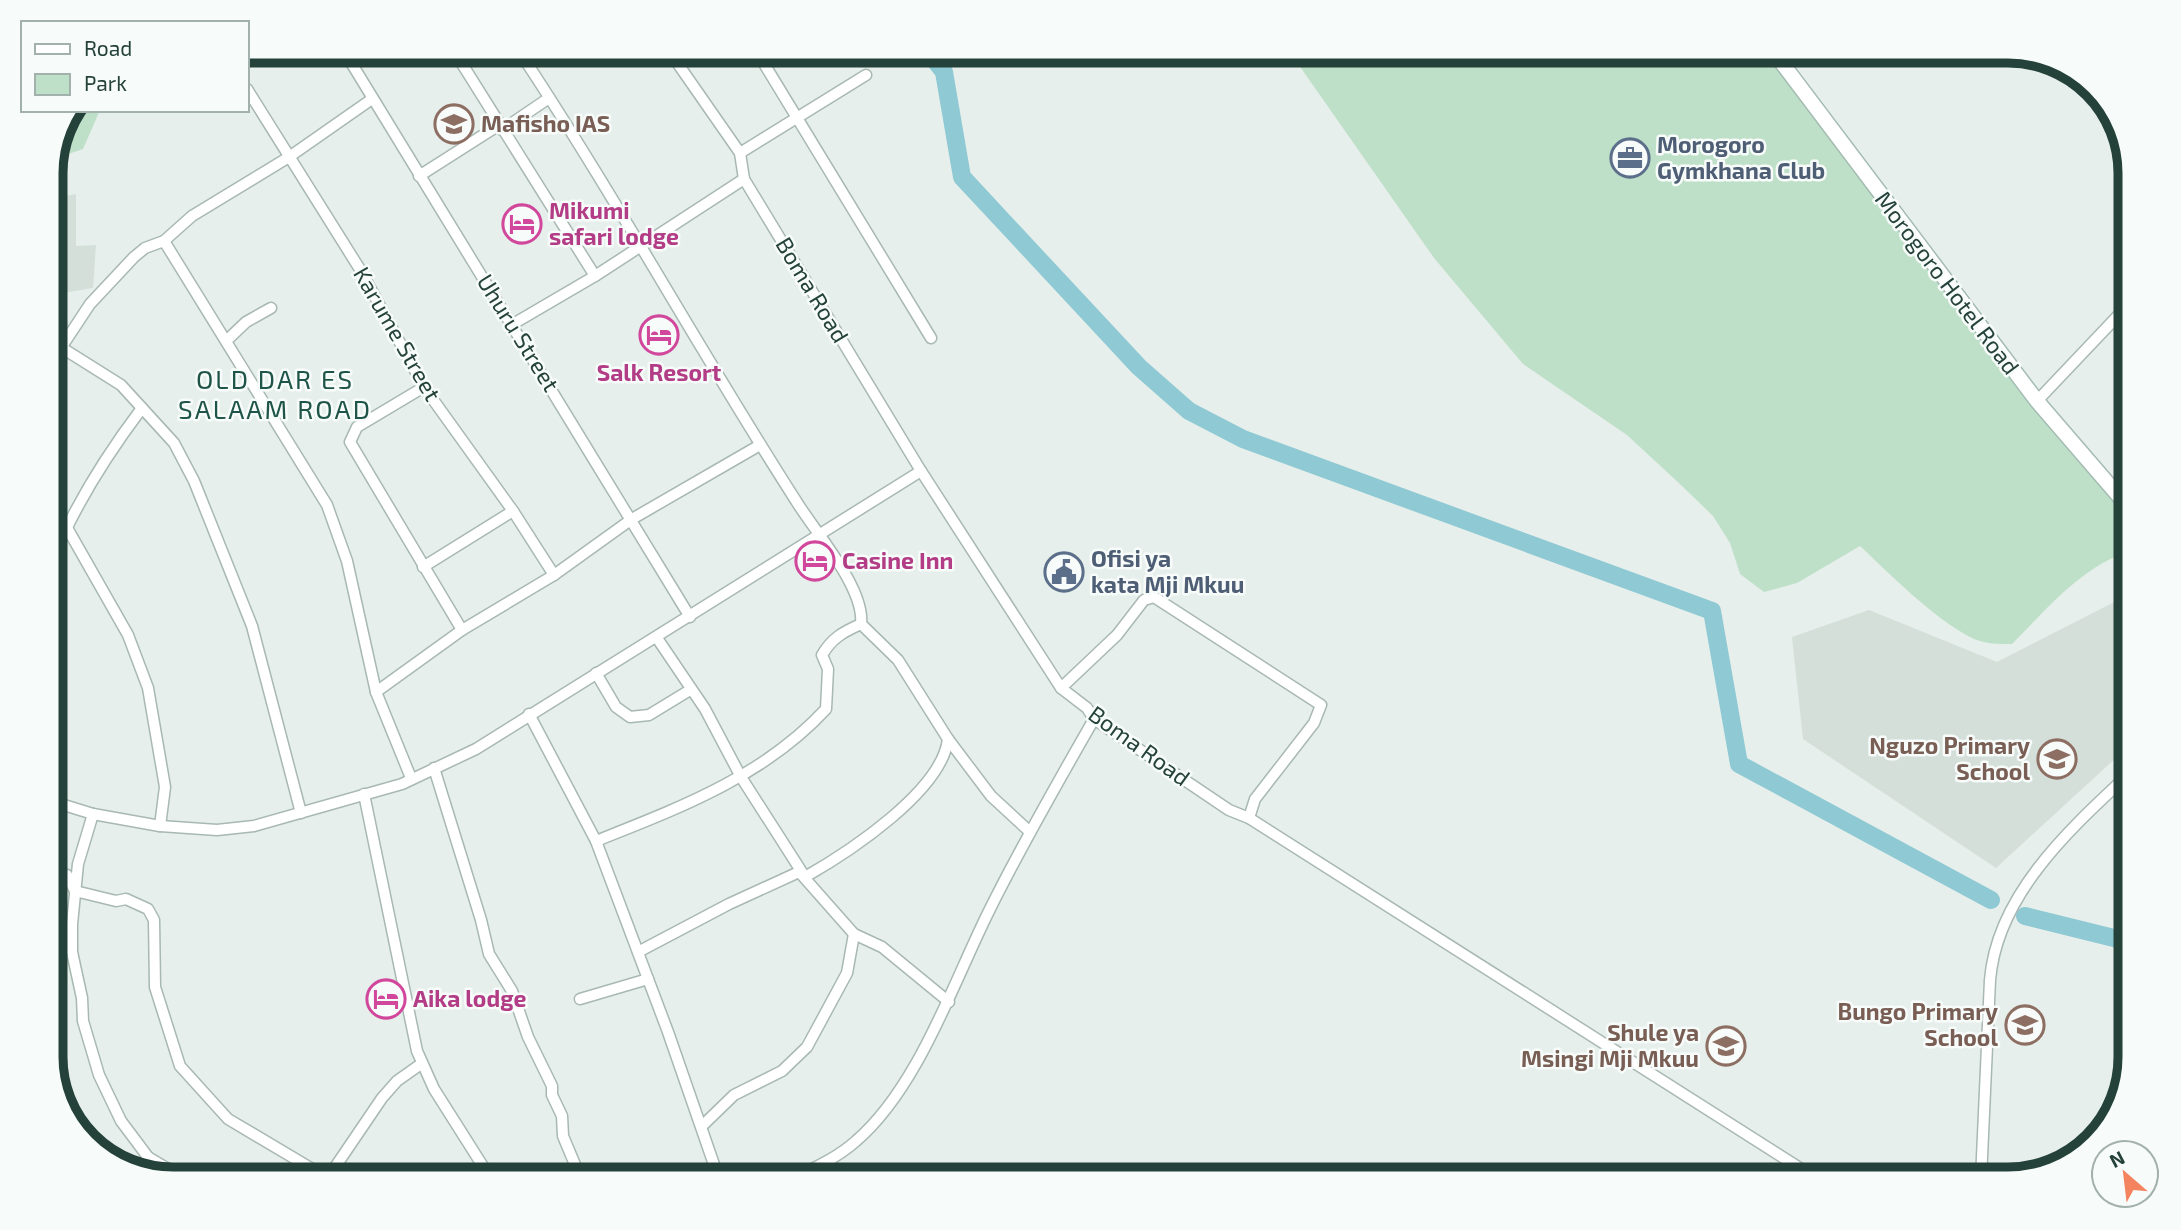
<svg xmlns="http://www.w3.org/2000/svg" width="2181" height="1230" font-family="'Exo 2',sans-serif">
  <style>
    .built { fill: #d4dfda }
    .green { fill: #bfe0c8 }
    .lines { fill: none; stroke-linecap: round; stroke-linejoin: round }
    .river { stroke: #8ec9d4; stroke-width: 18 }
    .street-casing { stroke: #a8b8b2; stroke-width: 13 }
    .secondary-casing { stroke: #a4bbb3; stroke-width: 17 }
    .street { stroke: #fff; stroke-width: 10 }
    .secondary { stroke: #fff; stroke-width: 14 }
    .labels { text-anchor: middle; stroke-width: 5; stroke-linejoin: round; paint-order: stroke }
    .education-label { font-size: 23px; font-weight: bold; fill: #785e54; stroke: #f7fbf9; text-anchor: end }
    .service-label { font-size: 23px; font-weight: bold; fill: #4e5e75; stroke: #f7fbf9; text-anchor: start }
    .hotel-label { font-size: 23px; font-weight: bold; fill: #b23c85; stroke: #f7fbf9; text-anchor: start }
    .street-label { font-size: 23px; fill: #24423a; stroke: #f7fbf9 }
    .quarter-label { font-size: 26px; letter-spacing: 2px; fill: #1f5548; stroke: #f7fbf9 }
    .rim { fill: none; stroke: #24423a; stroke-width: 9 }
  </style>
  <rect width="100%" height="100%" fill="#e6efeb"/>
  <!-- built -->
  <g class="built">
    <polygon points="76,194 76,246 96,245 93,288 51,295 51,199"/>
    <polygon points="2130,594 2130,745 1996,868 1803,739 1792,637 1869,610 1997,662"/>
    <polygon points="2024,1010 2041,1026 2026,1041 2009,1024"/>
  </g>
  <!-- green -->
  <g class="green">
    <path d="M1289 51H1765L2130 524V551C2081 567 2048 608 2012 644 1998 644 1982 644 1970 637 1932 617 1891 575 1860 546L1797 583 1764 592 1740 574 1730 543 1713 516 1681 485 1627 435 1523 364 1434 258Z"/>
    <polygon points="76,110 100,110 83,149 54,159"/>
  </g>
  <g class="lines">
    <!-- river -->
    <g class="river">
      <polyline points="928,51 944,72 962,177 1139,367 1189,411 1243,439 1712,611 1739,764 1991,900"/>
      <polyline points="2025,916 2130,942"/>
    </g>
    <!-- street casing -->
    <g class="street-casing">
      <g id="street">
        <polyline points="344,51 690,617"/>
        <polyline points="454,51 595,276"/>
        <path d="M519 51C617 199 702 355 798 504 817 534 865 589 861 624L898 660 948 739C942 791 849 852 805 877"/>
        <polyline points="669,51 740,153 744,179 921,471 1061,688 1087,708 1094,719 1229,810 1249,818 1817,1179"/>
        <polyline points="760,57 931,338"/>
        <polyline points="247,89 361,271 424,387 513,511 554,575"/>
        <polyline points="740,153 866,75"/>
        <polyline points="419,176 499,125 502,130 549,98"/>
        <polyline points="164,241 327,505 347,561 376,692 411,778"/>
        <polyline points="513,324 595,276 744,179"/>
        <polyline points="51,341 121,385 174,443 194,481 252,626 301,813"/>
        <polyline points="226,341 246,322 271,308"/>
        <polyline points="51,363 90,304 134,257 145,248 164,241 192,216 289,157 372,99"/>
        <polyline points="424,387 357,427 350,442 462,630"/>
        <polyline points="2037,401 2130,303"/>
        <polyline points="66,526 128,635 148,688 165,787 160,826"/>
        <path d="M51 563C74 506 105 457 142 408"/>
        <polyline points="423,567 513,511"/>
        <polyline points="657,638 705,709 741,777 805,877"/>
        <polyline points="596,673 616,707 630,717 649,715 690,690"/>
        <polyline points="1061,688 1117,635 1144,600 1154,597 1321,705 1314,723 1255,799 1249,818"/>
        <polyline points="376,692 462,630 554,575 632,519 760,445"/>
        <polyline points="529,714 596,841 668,1032 719,1179"/>
        <polyline points="948,739 991,796 1030,832"/>
        <polyline points="434,768 481,920 489,954 512,991 528,1037 552,1086 552,1095 562,1116 563,1136 581,1179"/>
        <polyline points="364,794 417,1051 434,1089 491,1179"/>
        <polyline points="51,801 93,814 160,826 217,830 254,826 402,784 476,749 921,471"/>
        <polyline points="93,814 78,864 72,924 72,952 82,998 83,1021 99,1075 121,1121 148,1157 185,1179"/>
        <path d="M596 841C679 808 763 777 826 709L828 669 822 655C832 638 843 632 861 624"/>
        <polyline points="801,874 854,934 882,947 949,1002"/>
        <polyline points="51,879 67,875 75,891 116,901 126,899 148,909 154,920 155,987 180,1066 228,1119 314,1170 335,1171 353,1179"/>
        <polyline points="638,952 729,904 799,872"/>
        <polyline points="580,999 648,979"/>
        <polyline points="702,1126 734,1095 782,1071 807,1047 847,973 854,934"/>
        <polyline points="827,1162 841,1174 842,1179"/>
        <polyline points="142,1171 148,1157"/>
        <polyline points="327,1179 382,1098 397,1081 421,1064"/>
        <path d="M792 1179C814 1168 837 1158 856 1141 918 1088 953 983 989 911 1021 846 1058 782 1094 719"/>
        <path d="M1981 1179 1990 980C1997 894 2071 828 2130 773"/>
      </g>
    </g>
    <!-- secondary casing -->
    <g class="secondary-casing">
      <polyline id="secondary" points="1773,51 2037,401 2130,509"/>
    </g>
    <!-- street -->
    <use href="#street" class="street"/>
    <!-- secondary -->
    <use href="#secondary" class="secondary"/>
  </g>
  <!-- icons -->
  <defs>
    <g id="school-ring" transform="scale(2.0125)"><circle r="9.5" fill="#f7fbf9" stroke="#8d6e63" stroke-width="1.5"/><path d="M0-5L7-2L0 1L-7-2ZM-4 1L0 2.5L4 1V4Q0 6-4 4Z" fill="#8d6e63"/></g>
    <g id="office-ring" transform="scale(2.0125)"><circle r="9.5" fill="#f7fbf9" stroke="#5c6f8a" stroke-width="1.5"/><path d="M-6-3h4V-5.5h4V-3h4V5H-6ZM-1-4.5V-3h2v-1.5ZM-6 0V1H6V0Z" fill="#5c6f8a"/></g>
    <g id="hotel-ring" transform="scale(2.0125)"><circle r="9.5" fill="#f7fbf9" stroke="#d1479c" stroke-width="1.5"/><path d="M-6-4.5h1.5V1H6V5H4.5V3h-9V5H-6ZM-4 0a1.8 1.8 0 1 1 3.6 0ZM.5 0V-2.5h3Q6-2.5 6 0Z" fill="#d1479c"/></g>
    <g id="civic-ring" transform="scale(2.0125)"><circle r="9.5" fill="#f7fbf9" stroke="#5c6f8a" stroke-width="1.5"/><path d="M-.6-6.5H3V-4.5H.6V-3L4-1V1h2V6H-6V1h2V-1L-.6-3ZM-1.2 2.5V6h2.4V2.5Z" fill="#5c6f8a"/></g>
  </defs>
  <g fill-rule="evenodd">
    <use href="#school-ring" x="454" y="124"/>
    <use href="#office-ring" x="1630" y="158"/>
    <use href="#hotel-ring" x="522" y="224"/>
    <use href="#hotel-ring" x="659" y="335"/>
    <use href="#hotel-ring" x="815" y="561"/>
    <use href="#civic-ring" x="1064" y="572"/>
    <use href="#school-ring" x="2057" y="759"/>
    <use href="#hotel-ring" x="386" y="999"/>
    <use href="#school-ring" x="2025" y="1025"/>
    <use href="#school-ring" x="1726" y="1046"/>
  </g>
  <g class="labels">
    <!-- education labels -->
    <g class="education-label">
      <text x="481" y="132" text-anchor="start">Mafisho IAS</text>
      <text x="2030" y="754">Nguzo Primary<tspan x="2030" dy="26">School</tspan></text>
      <text x="1998" y="1020">Bungo Primary<tspan x="1998" dy="26">School</tspan></text>
      <text x="1699" y="1041">Shule ya<tspan x="1699" dy="26">Msingi Mji Mkuu</tspan></text>
    </g>
    <!-- service labels -->
    <g class="service-label">
      <text x="1657" y="153">Morogoro<tspan x="1657" dy="26">Gymkhana Club</tspan></text>
      <text x="1091" y="567">Ofisi ya<tspan x="1091" dy="26">kata Mji Mkuu</tspan></text>
    </g>
    <!-- hotel labels -->
    <g class="hotel-label">
      <text x="549" y="219">Mikumi<tspan x="549" dy="26">safari lodge</tspan></text>
      <text x="659" y="381" text-anchor="middle">Salk Resort</text>
      <text x="842" y="569">Casine Inn</text>
      <text x="413" y="1007">Aika lodge</text>
    </g>
    <!-- street labels -->
    <g class="street-label">
      <text transform="translate(1947 283) rotate(53)" y="8">Morogoro Hotel Road</text>
      <text transform="translate(812 290) rotate(59)" y="8">Boma Road</text>
      <text transform="translate(518 333) rotate(58)" y="8">Uhuru Street</text>
      <text transform="translate(397 334) rotate(60)" y="8">Karume Street</text>
      <text transform="translate(1139 746) rotate(36)" y="8">Boma Road</text>
    </g>
    <!-- quarter labels -->
    <g class="quarter-label">
      <text x="275" y="389">OLD DAR ES<tspan x="275" dy="30">SALAAM ROAD</tspan></text>
    </g>
  </g>
  <!-- crop -->
  <path d="M0 0H2181V1230H0ZM173 63H2008A110 110 0 0 1 2118 173V1057A110 110 0 0 1 2008 1167H173A110 110 0 0 1 63 1057V173A110 110 0 0 1 173 63Z" fill="#f7fbf9" fill-rule="evenodd"/>
  <path class="rim" d="M173 63H2008A110 110 0 0 1 2118 173V1057A110 110 0 0 1 2008 1167H173A110 110 0 0 1 63 1057V173A110 110 0 0 1 173 63Z"/>
  <!-- legend -->
  <rect x="21" y="21" width="228" height="91" fill="#f7fbf9" stroke="#a3b1ad" stroke-width="2"/>
  <rect x="35" y="44" width="35" height="10" fill="#ffffff" stroke="#a3b1ad" stroke-width="2"/>
  <text x="84" y="56" font-size="21" fill="#24423a">Road</text>
  <rect x="35" y="74" width="35" height="21" fill="#bfe0c8" stroke="#a3b1ad" stroke-width="2"/>
  <text x="84" y="91" font-size="21" fill="#24423a">Park</text>
  <!-- north arrow -->
  <g transform="translate(2125 1174) rotate(332)"><circle r="33" fill="#f7fbf9" stroke="#a3b1ad" stroke-width="2"/>
  <path d="M0-5L12 26L0 18L-12 26Z" fill="#f4845f"/>
  <text y="-10" font-size="19" font-weight="bold" text-anchor="middle" fill="#24423a">N</text>
  </g>
</svg>
